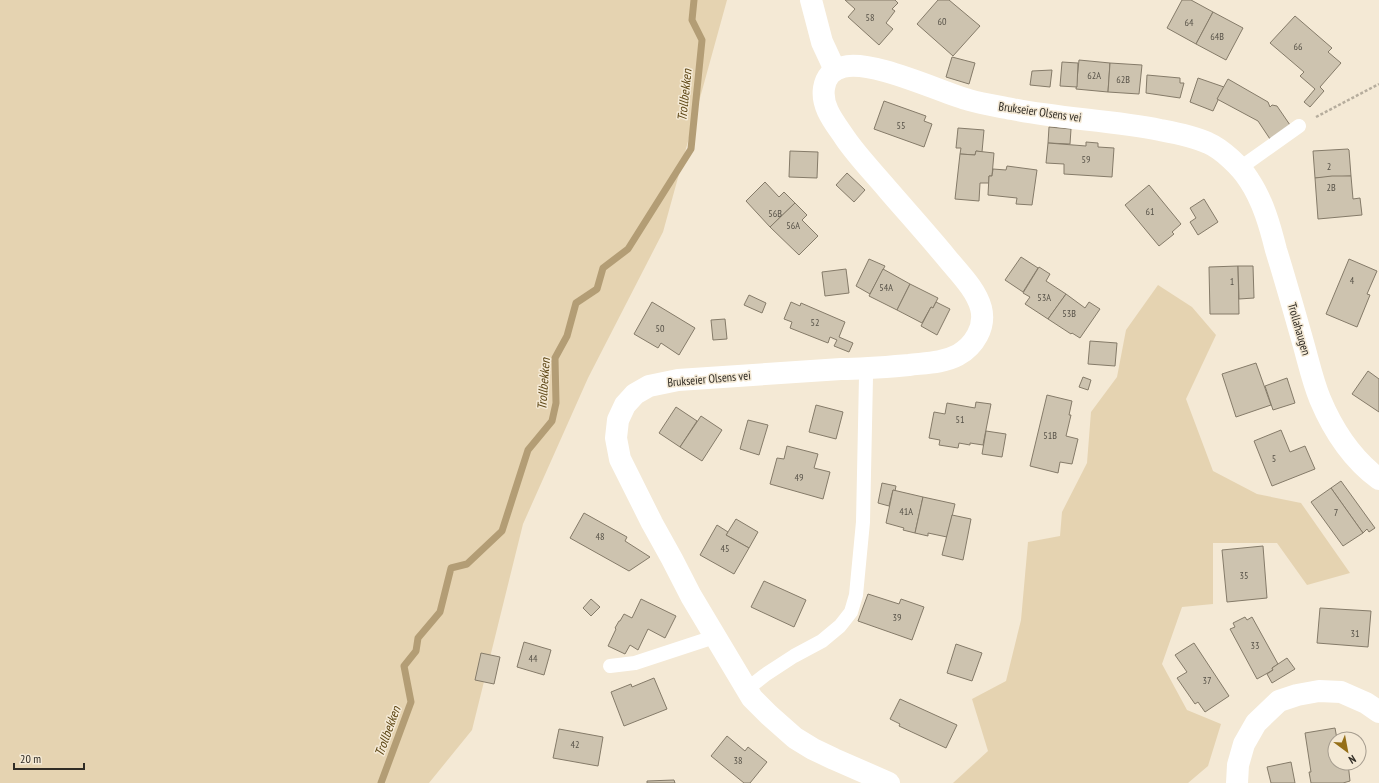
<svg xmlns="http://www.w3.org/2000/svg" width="1379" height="783" font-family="'PT Sans Narrow',sans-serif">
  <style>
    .green { fill: #e5d3b1 }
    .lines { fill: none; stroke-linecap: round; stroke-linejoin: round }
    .stream { stroke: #b39d75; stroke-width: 7 }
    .building { fill: #cdc3af; stroke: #857b69 }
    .path { stroke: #b6ad9d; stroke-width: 2.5; stroke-dasharray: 3 2; stroke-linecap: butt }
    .lane { stroke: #fff; stroke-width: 14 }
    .street { stroke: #fff; stroke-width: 22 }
    .labels { text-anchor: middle; stroke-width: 3; stroke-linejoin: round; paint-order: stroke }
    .number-label { font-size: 10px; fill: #575248 }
    .street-label { font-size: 12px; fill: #302c25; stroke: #f4e9d5 }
    .water-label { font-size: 13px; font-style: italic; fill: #5c4513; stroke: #f4e9d5 }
  </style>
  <rect width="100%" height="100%" fill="#f4e9d5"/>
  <!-- green -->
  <g class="green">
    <polygon points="0,0 727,0 663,232 588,378 523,524 472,730 429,783 0,783"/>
    <polygon points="1158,285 1192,307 1216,335 1186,399 1213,471 1257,494 1301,503 1350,573 1307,585 1277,543 1213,543 1213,604 1182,607 1162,664 1187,710 1221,724 1208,766 1188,783 953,783 988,751 972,699 1006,681 1021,620 1028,542 1060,536 1062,512 1087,463 1091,412 1117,377 1126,330"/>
  </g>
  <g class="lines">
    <!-- stream -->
    <polyline class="stream" points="381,783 411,702 404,666 416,651 418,638 440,612 451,568 467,564 502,531 528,450 552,421 556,403 555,358 567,336 576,303 597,289 603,268 628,249 691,149 702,40 692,20 694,0"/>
  </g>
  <!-- building -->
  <g class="building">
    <polygon points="845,0 895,0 898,3 892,9 895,11 886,23 893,29 879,45 848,17 855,9"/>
    <polygon points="938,0 949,0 980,26 953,56 917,24"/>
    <polygon points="1182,0 1191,0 1213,12 1196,44 1167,28"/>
    <polygon points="1213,12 1243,28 1226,60 1196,44"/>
    <polygon points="1295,16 1332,48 1328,52 1341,63 1320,87 1324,91 1310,107 1304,102 1315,89 1300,76 1304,72 1270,43"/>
    <polygon points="952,57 975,63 969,84 946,77"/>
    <polygon points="1079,60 1110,63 1108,92 1076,89"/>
    <polygon points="1062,62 1078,63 1077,87 1060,86"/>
    <polygon points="1110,63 1142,65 1139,94 1108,92"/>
    <polygon points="1052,70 1050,87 1030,85 1032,71"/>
    <polygon points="1147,75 1180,78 1180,83 1184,83 1180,98 1146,93"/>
    <polygon points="1198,78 1224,87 1213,111 1190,102"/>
    <polygon points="1228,79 1268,102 1270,107 1272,105 1277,106 1290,125 1270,139 1258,121 1217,99"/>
    <polygon points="884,101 926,116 924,121 932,124 924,147 874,129"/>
    <polygon points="1049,127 1071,129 1070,144 1048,143"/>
    <polygon points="958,128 984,130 982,152 976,151 975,155 960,154 961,148 956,148"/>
    <polygon points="1086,142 1098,143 1098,147 1114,148 1112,177 1064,174 1064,164 1046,163 1048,143 1086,146"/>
    <polygon points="1348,149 1349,150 1351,176 1315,178 1313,151"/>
    <polygon points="790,151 818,152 817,178 789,177"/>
    <polygon points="976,151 994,153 992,176 989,176 989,183 980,183 979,201 955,199 960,154 975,155"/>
    <polygon points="1007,166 1037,170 1032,205 1016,204 1017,198 988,195 989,176 992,176 993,169 1006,170"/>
    <polygon points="847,173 865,190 854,202 836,185"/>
    <polygon points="1332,176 1351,176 1353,199 1360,198 1362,215 1318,219 1315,178"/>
    <polygon points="765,182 779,197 784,192 795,203 770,227 746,201"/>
    <polygon points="1149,185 1181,224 1172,232 1174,234 1159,246 1125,205"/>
    <polygon points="1204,199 1218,222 1198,235 1190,222 1196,218 1190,208"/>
    <polygon points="795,203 807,215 802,220 818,236 799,255 770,227"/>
    <polygon points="1021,257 1038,268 1023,292 1005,280"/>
    <polygon points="869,259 885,266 870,294 856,286"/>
    <polygon points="1349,259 1377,271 1367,294 1370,295 1357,327 1326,314"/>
    <polygon points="1238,266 1239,314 1210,314 1209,267"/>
    <polygon points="1238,266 1253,266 1254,298 1239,299"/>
    <polygon points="1039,267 1050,274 1046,281 1066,294 1048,319 1025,304 1030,297 1023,293"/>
    <polygon points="846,269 849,293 825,296 822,272"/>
    <polygon points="883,269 910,284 897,310 869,296"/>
    <polygon points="910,284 938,298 933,308 931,307 922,323 897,310"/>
    <polygon points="1066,294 1085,308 1089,302 1100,309 1080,338 1072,333 1071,334 1048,319"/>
    <polygon points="749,295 766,303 762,313 744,305"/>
    <polygon points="652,302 695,328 679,355 661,343 658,348 634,334"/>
    <polygon points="791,302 800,306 801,303 845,322 839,337 853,343 849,352 834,346 837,340 830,337 828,343 790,328 792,322 784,319"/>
    <polygon points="936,302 950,309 937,335 921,326 931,307 933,308"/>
    <polygon points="725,319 727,339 713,340 711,320"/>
    <polygon points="1090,341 1117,343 1115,366 1088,364"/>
    <polygon points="1256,363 1271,405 1236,417 1222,374"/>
    <polygon points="1368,371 1379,379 1379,412 1352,394"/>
    <polygon points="1083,377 1091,380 1088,390 1079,387"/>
    <polygon points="1287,378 1295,403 1273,410 1265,386"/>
    <polygon points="1047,395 1072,401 1069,415 1071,415 1066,436 1078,439 1072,464 1060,462 1058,473 1030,466"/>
    <polygon points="976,402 991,404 983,445 970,443 970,445 959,443 958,448 939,445 940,440 929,438 934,412 945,414 947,403 975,408"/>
    <polygon points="816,405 843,412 836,439 809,432"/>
    <polygon points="676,407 697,421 680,447 659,433"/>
    <polygon points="701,416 722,430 702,461 680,447"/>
    <polygon points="748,420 768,425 759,455 740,449"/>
    <polygon points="1281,430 1290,452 1305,446 1315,469 1272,486 1254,441"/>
    <polygon points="986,431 1006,434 1002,457 982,454"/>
    <polygon points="787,446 818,454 814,468 830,472 823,499 770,484 777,458 784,459"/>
    <polygon points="1341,481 1375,528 1369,532 1367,529 1363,533 1331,488"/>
    <polygon points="882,483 896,486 895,491 893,490 889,506 878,503"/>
    <polygon points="1331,488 1363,533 1343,546 1311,502"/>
    <polygon points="893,490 923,497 915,533 903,530 904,528 886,523"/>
    <polygon points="923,497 955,504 947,537 928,533 928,536 915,533"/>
    <polygon points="584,513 627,537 625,541 650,557 629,571 570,538"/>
    <polygon points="952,515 971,519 963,560 942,555"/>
    <polygon points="736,519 758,532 749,548 726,535"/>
    <polygon points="717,525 728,532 726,535 749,548 734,574 700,555"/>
    <polygon points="1263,546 1267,598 1227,602 1222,550"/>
    <polygon points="764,581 806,600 794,627 751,607"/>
    <polygon points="868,594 899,604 901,599 924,607 912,640 858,621"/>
    <polygon points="591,599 600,607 591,616 583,608"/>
    <polygon points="641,599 676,616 665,638 648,629 638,650 630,645 625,654 608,646 616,629 615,628 619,621 620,621 624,614 632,618"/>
    <polygon points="1320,608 1371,611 1368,647 1317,643"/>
    <polygon points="1245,617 1247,620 1252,617 1278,664 1272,668 1273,670 1257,679 1230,629 1235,627 1233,623"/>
    <polygon points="524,642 551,650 544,675 517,667"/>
    <polygon points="1194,643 1229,696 1205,712 1198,702 1195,704 1177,678 1187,672 1175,655"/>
    <polygon points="956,644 982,653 972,681 947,673"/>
    <polygon points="481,653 500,657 494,684 475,680"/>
    <polygon points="1287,658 1295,669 1272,683 1267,674 1273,670 1272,668"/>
    <polygon points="654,678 667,709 624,726 611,692 631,684 632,687"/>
    <polygon points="900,699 957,725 946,748 899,726 900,724 890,719"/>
    <polygon points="1335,728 1337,739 1335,739 1335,763 1348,763 1350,781 1343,783 1311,783 1309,772 1311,772 1305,733"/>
    <polygon points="559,729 603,737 598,766 553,758"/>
    <polygon points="727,736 745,751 748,747 767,762 750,783 744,783 711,756"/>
    <polygon points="1291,762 1295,783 1271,783 1267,767"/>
    <polygon points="674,780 675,783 647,783 647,781"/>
  </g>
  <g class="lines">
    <!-- path -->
    <polyline class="path" points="1316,117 1379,84"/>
    <!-- lane -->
    <g class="lane">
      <polyline points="1240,168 1299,126"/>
      <polyline points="610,666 635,663 705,640 714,636"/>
      <polyline points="747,689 765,675 794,656 822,641 840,626 851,612 856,595 863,522 866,377 864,369"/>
    </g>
    <!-- street -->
    <g class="street">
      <polyline points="811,0 822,42 835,70"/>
      <path d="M889 783 834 759 813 749 795 738 769 715 752 698 691 596 672 559 652 523 620 459 616 438 618 420 625 405 635 394 649 386 678 380 841 369C864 369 886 367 909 365 925 363 943 363 958 355 974 346 986 327 981 308 976 289 958 272 946 257 927 234 908 213 889 191 874 173 858 157 845 138 835 123 821 107 824 88 826 76 832 70 843 67 871 59 940 92 969 100 983 104 997 106 1012 109 1061 119 1111 120 1160 130 1176 133 1193 136 1208 143 1222 149 1241 167 1249 180 1263 201 1270 226 1276 250 1286 282 1295 314 1304 346 1309 364 1313 382 1320 399 1333 430 1352 459 1379 479"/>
      <polyline points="1237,783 1238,765 1244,744 1256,723 1279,701 1297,695 1319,691 1341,692 1366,703 1379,712"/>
    </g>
  </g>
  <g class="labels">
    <!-- number labels -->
    <g class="number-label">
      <text x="870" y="21">58</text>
      <text x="942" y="25">60</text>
      <text x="1189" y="26">64</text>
      <text x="1217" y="40">64B</text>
      <text x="1298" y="50">66</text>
      <text x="1094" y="79">62A</text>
      <text x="1123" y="83">62B</text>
      <text x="901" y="129">55</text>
      <text x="1086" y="163">59</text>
      <text x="1329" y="170">2</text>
      <text x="1331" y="191">2B</text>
      <text x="1150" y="215">61</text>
      <text x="775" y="217">56B</text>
      <text x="793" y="229">56A</text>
      <text x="1352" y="284">4</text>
      <text x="1232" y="285">1</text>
      <text x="886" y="291">54A</text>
      <text x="1044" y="301">53A</text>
      <text x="1069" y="317">53B</text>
      <text x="815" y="326">52</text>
      <text x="660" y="332">50</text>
      <text x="960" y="423">51</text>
      <text x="1050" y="439">51B</text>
      <text x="1274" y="462">5</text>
      <text x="799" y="481">49</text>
      <text x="906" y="515">41A</text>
      <text x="1336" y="516">7</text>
      <text x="600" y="540">48</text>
      <text x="725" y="552">45</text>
      <text x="1244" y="579">35</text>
      <text x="897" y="621">39</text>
      <text x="1355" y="637">31</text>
      <text x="1255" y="649">33</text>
      <text x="533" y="662">44</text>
      <text x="1207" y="684">37</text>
      <text x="575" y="748">42</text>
      <text x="738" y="764">38</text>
    </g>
    <!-- street labels -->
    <g class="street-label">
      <text transform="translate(1040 112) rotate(8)" y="4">Brukseier Olsens vei</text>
      <text transform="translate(1299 329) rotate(74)" y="4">Trollahaugen</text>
      <text transform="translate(709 379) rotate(-5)" y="4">Brukseier Olsens vei</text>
    </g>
    <!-- water labels -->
    <g class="water-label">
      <text transform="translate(684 95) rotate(-84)" y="5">Trollbekken</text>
      <text transform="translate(543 384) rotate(-86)" y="5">Trollbekken</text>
      <text transform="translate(387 731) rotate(-70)" y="5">Trollbekken</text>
    </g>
  </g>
  <!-- north arrow -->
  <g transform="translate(1347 751) rotate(148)"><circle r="19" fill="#f4e9d5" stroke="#a69d8f"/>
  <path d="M0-3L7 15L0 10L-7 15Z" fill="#956f18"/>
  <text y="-6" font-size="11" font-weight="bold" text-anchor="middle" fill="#302c25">N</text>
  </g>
  <!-- scale -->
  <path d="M14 763v6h70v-6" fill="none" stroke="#302c25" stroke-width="2"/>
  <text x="20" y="763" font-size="12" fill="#302c25" stroke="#f4e9d5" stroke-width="3" paint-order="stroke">20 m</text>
</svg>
